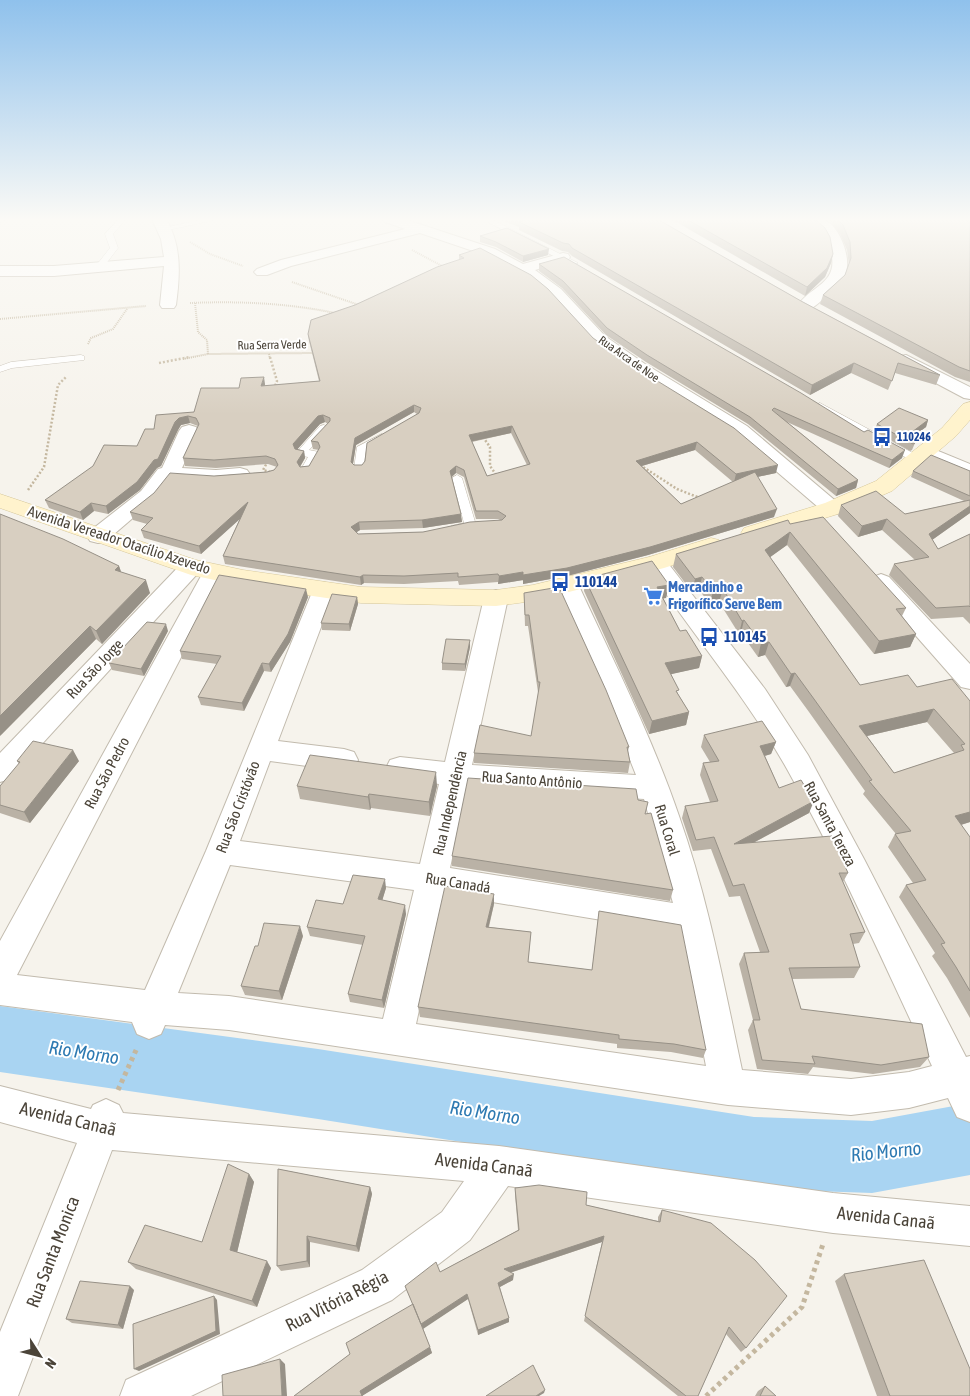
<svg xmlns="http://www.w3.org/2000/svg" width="970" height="1396" font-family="'Asap Condensed',sans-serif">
  <rect width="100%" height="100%" fill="#f6f3ec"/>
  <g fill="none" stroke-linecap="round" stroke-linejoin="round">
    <path fill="#a9d4f2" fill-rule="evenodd" d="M0,1006L318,1049L754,1117L872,1121L970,1103V1175L872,1193L754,1189L318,1119L0,1072Z"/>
    <g stroke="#c2bbae" stroke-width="1">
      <path id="service" d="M0,219H9L0,222Z
        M119,219H126L113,234L118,248L102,269H96L95,267L110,248L105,234Z
        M204,219H219L168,230L164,228Z
        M482,219H491L578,263L571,265Z
        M81,355L84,356V360L12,368L0,372V366L11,362Z
        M820,403L922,458L923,460L922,462H914L817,408L815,406Z
        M324,425L329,428L309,450L319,452L320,454L309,473H301L300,471L308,457L297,455L296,453L320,426Z
        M382,434L387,437L386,439L366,450L363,471H355L354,469L357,447Z
        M457,475L462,478L476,525L474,527L455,531L449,528L451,526L464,523L452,478Z"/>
    </g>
    <g stroke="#c2bbae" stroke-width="2">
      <path id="minor" d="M152,219H166C182,246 180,275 176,305L174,308H162L160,305L164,266L54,276H0V266H54L164,257L161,239Z
        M383,219H404L495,249L523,264L563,253L568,254L570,257L568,260L535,270L561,289L605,336L645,364L747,426L844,508L841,513L833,514L825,513L733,434L633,372L593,344L549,295L532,280L485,255L420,233L291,266L267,275H257L254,272L257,269L281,260L405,229L385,222Z
        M806,219C811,219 818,218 822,219C839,224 851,256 846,272C842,284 831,294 821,301C814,307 810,311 800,308L798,305C810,287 836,284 832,257C830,249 828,241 824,234C820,228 811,225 806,219Z
        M906,355L970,387V399L964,398L900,364L897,360L900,356Z
        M189,425L196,427L199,431L182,468L216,470L240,468L247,470L250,474L247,478L216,482L171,479L155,499L106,541L98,543L90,541L87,536L90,531L141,491L158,469L162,468L179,431L182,427Z
        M926,446L970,464V477L919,456L916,452L919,448Z
        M656,556L664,558L765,689L808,755L864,859L966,1057L970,1056V1122L957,1117L948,1098L909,1108L851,1115L728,1105L229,1030L165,1025L161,1034L149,1039L137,1034L132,1022L0,1005V941L206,567L214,565L222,567L225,572L17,975L145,990L206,851L315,585L323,582L331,585L335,590L278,741L344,749L354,752L358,760L354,768L344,771L270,761L240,841L420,864L439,784L400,779L390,776L386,768L390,760L400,757L445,762L484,598L488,593L496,590L504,593L508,598L472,765L636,775L606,700L555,586L559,581L567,578L575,581L579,586C614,662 652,737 679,816C708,898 724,985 742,1070L851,1079L909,1072L932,1066C885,967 841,865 787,769C746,696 691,633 645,563L648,558ZM467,787L644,799L673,903L450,868ZM230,865L414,890L383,1019L229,996L178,993ZM444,894L680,933L706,1066L416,1024Z
        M191,560L199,562L202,567L199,572L10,779L0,782V753L183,562Z
        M881,574L889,577L970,664V689L961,687L873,587L869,582L873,577Z
        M0,1086L91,1109L93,1105L106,1099L119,1105L123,1113L499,1146L833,1193L970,1206V1246L833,1233L508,1186L470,1240L392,1300L191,1396H120L126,1380L362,1270L442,1212L464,1181L112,1150L18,1396H0V1332L77,1143L0,1122Z"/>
    </g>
    <g stroke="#d6c79b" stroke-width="1">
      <path id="secondary" d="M970,402V420L956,436L892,491L841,513L760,538L752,540L744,538L741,533L744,528L825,503L876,481L942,428L963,404Z
        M0,494L196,560L243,570L361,587L496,590L533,585L649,557L711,538L719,540L723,545L719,550L664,568L533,601L496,606L361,603L243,586L191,575L0,508Z"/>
    </g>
    <path stroke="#c4b79f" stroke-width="2" stroke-dasharray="1 1" stroke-linecap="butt" d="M190,242L210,254L243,266
      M412,250L444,267
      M292,282L359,305
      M190,303C239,301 287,303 335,313
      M195,303L198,332L207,340L208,354
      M0,319L146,306
      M88,344L91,338L113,329L127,309
      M269,354L270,359
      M183,359L208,354L315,353"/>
    <path stroke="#c4b79f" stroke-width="2.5" stroke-dasharray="2 2" stroke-linecap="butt" d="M270,357L277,381L274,389
      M159,363L190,357
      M483,437L490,447V466L497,476
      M268,461L263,470L271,472
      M640,465L677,489L700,498
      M28,490L44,467L58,385L67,376"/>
    <path stroke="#c4b79f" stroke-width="5" stroke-dasharray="4 4" stroke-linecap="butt" d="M118,1090L137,1048
      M706,1396L802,1307L823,1244"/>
    <use href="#service" fill="#fff" fill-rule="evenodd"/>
    <use href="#minor" fill="#fff" fill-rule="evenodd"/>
    <use href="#secondary" fill="#fff3cd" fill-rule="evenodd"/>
  </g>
  <path fill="#bab2a6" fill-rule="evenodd" d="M498,219H657L801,301L940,375L936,385L895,373L888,390L851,373L810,395L572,256L568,252L562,251L519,230V227Z
    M669,219H815L833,254L831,263L825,277L805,296L678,223Z
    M826,219H966L970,221V382L955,377L820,304L823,295L845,275L849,265L847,250L840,234L830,221Z
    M480,236L548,255L523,262L496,247L480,242Z
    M459,255L593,338L776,473L757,477L774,517L648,555L567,576L523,584V580L498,584V582L459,585L458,581L404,584L364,583L361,585L225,564L223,556L240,518L201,554L144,538L141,530L147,524L133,520L130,512L214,476L267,472L274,470L277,467L268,464L216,468L185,466L183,458L198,426L190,423L181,425L178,430L161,466L157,468L140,490L108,514L94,511L83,520L49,508L45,500L137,446L154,429L194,412L239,388L265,384V386L319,381L309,341L308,334L355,305L459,260ZM414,412L417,414L362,465H354L353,464L356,445ZM325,422L328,424L311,441L313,449L319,450L309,466L300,467L305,458L304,451L297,449L320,424ZM511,433L527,465L487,476L472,442ZM695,450L733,482L681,504L642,466ZM456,473L464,477L476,519H498L500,520L423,532L358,534L357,532L360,530L423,528L462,522L452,477Z
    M539,264L902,458L889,468L787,422L858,480L856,488L836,496L748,424L646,362L606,335L562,288L539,271Z
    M928,420L926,427L908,440L915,443L912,450L910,451L874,431L877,424Z
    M913,471H970V513L932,540L938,549L970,534V624L963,617L931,619L889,575L894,564L915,560L882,530L858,537L838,516L841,505L905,514L964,501L911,477Z
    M790,524L906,608L902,616L916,634L910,647L874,654L787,545L770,557L860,685L917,687L970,701V822L961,825L970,837V1018L947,978L932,956L935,953L899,897L906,885L913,883L888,847L895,834H896L863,794L865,791L809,712L790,686L786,687L765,655L758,657L741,633L739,634L719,602L710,604L699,590L692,592L673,567L676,554ZM927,722L954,753L894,773L867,736Z
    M119,566L121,572L150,593L102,644L96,639L0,736Z
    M585,579L669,585L666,598H663L680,631L702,656L699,668L671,674L678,694L689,712L686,725L649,734L584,591Z
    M524,593L629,747L628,751L630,762L628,773L474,763V753L531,736L539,692H538L528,626H525Z
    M308,597L290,642L271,672L264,671L244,711L201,705L198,697L217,664L182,659L180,651Z
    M357,597L358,604L350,631L322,630L321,623Z
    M168,631L144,676L112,670L109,663Z
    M470,647L465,671L442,670V663Z
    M704,735L776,742L771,754L765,756L779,788L809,813L755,842L848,873L843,882L865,932L859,943L853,944L860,967L854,978L792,979L801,1009L929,1057L920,1067L873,1074L813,1067L808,1074L757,1069L748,1030L753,1020L739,964L744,953L760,952L740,896L729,897L711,849L693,851L682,818L685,806L710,802L700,775L703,763L710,762L701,747Z
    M17,761H79L30,823L0,813V786L19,764Z
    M297,786H437L430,816L371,808L370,810L300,799Z
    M638,800L645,814L673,890L670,901L452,866V856Z
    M386,888L382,900L406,914L384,1008L350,1002L348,994L363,945L310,936L307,927L343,904Z
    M494,904L489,927L531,932L528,962L592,970L599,911L706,1050L703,1058L671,1052L617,1048V1044L420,1017L418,1007Z
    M303,936L282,1000L245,995L241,986Z
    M278,1169L370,1187L372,1194L359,1252L310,1242V1267L281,1271L277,1266Z
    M249,1174L254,1182L237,1252L271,1268L257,1307L136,1269L128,1262L202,1242Z
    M515,1188L586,1205L658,1221V1217L662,1210L746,1348L741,1352L726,1334L698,1396H678L584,1321L602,1242L510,1273L513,1280L500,1287L509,1322L478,1335L468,1299L423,1328L432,1353L363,1395V1396H294L350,1354L413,1305L405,1286L440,1272L518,1230L515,1195Z
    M844,1274L970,1396H877L835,1281Z
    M134,1290L123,1329L72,1323L66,1319Z
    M765,1386L776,1396H755L758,1391Z"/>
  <path fill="#979187" d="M549,249L548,255L523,262V256Z
    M833,254L831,263L825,277L805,296L807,287Z
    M854,363L851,373L810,395L812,385Z
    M264,377L265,384L263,394L261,386Z
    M414,405V412L356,445L352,470L351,462L355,438Z
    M323,415L325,422L320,424L295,452L293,444L318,416Z
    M188,416L190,423L181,425L178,430L161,466L157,468L140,490L108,514L106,506L179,418Z
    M928,420L926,427L907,441L904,438Z
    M512,426L511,433L469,442V435Z
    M697,442L695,450L635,468L636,461Z
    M905,450L902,458L889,468L892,460Z
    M304,451L305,458L298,470L297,462Z
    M778,465L776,473L734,482L736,474Z
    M456,466V473L450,478V471Z
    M858,480L856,488L836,496L838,489Z
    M248,502L250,510L201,554L199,546Z
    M91,503L94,511L83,520L80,512Z
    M970,506V513L925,545L929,534Z
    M777,509L774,517L648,555L567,576L523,584V575Z
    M461,514L462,522L423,528L422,520Z
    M887,519L882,530L858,537L862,526Z
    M359,522L360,530L352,535L351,527Z
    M790,532L787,545L762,563L765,550Z
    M119,566L124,580L115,570Z
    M523,572V580L498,584L499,576Z
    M363,575L364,583L361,585L360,577Z
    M702,577L699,590L692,592L695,579Z
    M146,580L150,593L102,644L96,631Z
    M669,585L666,598L655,600L657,587Z
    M306,589L308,597L290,642L271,672L269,664Z
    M723,589L719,602L710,604L713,591Z
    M357,597L358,604L350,631L349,624Z
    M744,620L741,633L739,634L742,621Z
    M166,624L168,631L144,676L141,669Z
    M90,626L96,639L0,736V716Z
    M916,634L910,647L874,654L879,641Z
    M470,640V647L465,671V664Z
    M769,642L765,655L758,657L761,643Z
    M702,656L699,668L663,676L665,663Z
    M262,663L264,671L244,711L242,703Z
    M795,673L790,686L786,687L791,674Z
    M934,709L927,722L854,739L859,726Z
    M689,712L686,725L649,734L652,721Z
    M776,742L771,754L756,758L760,746Z
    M73,750L79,761L30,823L24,812Z
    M436,772L437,786L430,816L429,802Z
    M369,794L371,808L370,810L368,797Z
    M814,801L809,813L730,855L734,844Z
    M970,812V822L947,829L955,816Z
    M385,879L386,888L380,908L378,899Z
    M494,894V904L486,937V927Z
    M405,905L406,914L384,1008L382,1000Z
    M300,926L303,936L282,1000L279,991Z
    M249,1174L254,1182L236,1257L230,1250Z
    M370,1187L372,1194L359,1252L356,1246Z
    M307,1236L310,1242V1267L307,1261Z
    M604,1236L602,1242L503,1275L504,1269Z
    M267,1261L271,1268L257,1307L252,1301Z
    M514,1274L513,1280L498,1288V1283Z
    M130,1286L134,1290L123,1329L118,1325Z
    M467,1294L468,1299L423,1329L421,1324Z
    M214,1296L217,1300L220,1334L139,1371L134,1369Z
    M509,1318V1322L478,1335V1330Z
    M430,1347L432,1353L362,1396L360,1391Z
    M280,1359L285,1364L287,1396H282Z
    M545,1390L544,1393L539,1396H536Z"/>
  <path fill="#d8cfc1" stroke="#979187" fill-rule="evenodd" d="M519,219H657L801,301L940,375L898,363L892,381L854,363L812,385L572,248L569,244L563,243L519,222L523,221Z
    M686,219H815L825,228L830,237L833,254L827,268L807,287Z
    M837,219H966L970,221V371L959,367L823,295L845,275L851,258L850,242L843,225Z
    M507,228L549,249L523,256L496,242L480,236Z
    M480,248L531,275L548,289L593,338L633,366L734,428L778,465L736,474L697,442L636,461L681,504L755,472L777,509L650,547L567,568L523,575V572L499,576L498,574L458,577V573L404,576L363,575L360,577L223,556L248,502L199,546L141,530L153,518L130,512L154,493L170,473L214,476L267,472L274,470L278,465L275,459L266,456L214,460L183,458L199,424L196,418L188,416L179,418L175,422L158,459L154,460L137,482L106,506L91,503L80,512L45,500L93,466L104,445L137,446L145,429H154L156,415L194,412L201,388H239L241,378L264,377L261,386L320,381L308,334L311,320L355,305L437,267L464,258L459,255ZM414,405L421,408L419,413L367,443L365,461L362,465H354L351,462L355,438ZM323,415L330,418V421L311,441L318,442L320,447L309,466L300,467L297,462L304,451L295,449L293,444L318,416ZM512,426L530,464L487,476L469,435ZM456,466L464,470L476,511H498L506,516L502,520L470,522L423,532L358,534L351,527L359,522L422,520L461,514L450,471Z
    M564,257L801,393L864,432L868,430L905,450L892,460L774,408L772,410L858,480L838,489L750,417L647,355L607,328L563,281L539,264Z
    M899,408L928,420L904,438L915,443L913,444L877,424Z
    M931,455L970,471V496L913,471Z
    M876,491L905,514L970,500V506L929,534L938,549L970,534V607L969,606L936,608L894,564L929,557L887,519L862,526L841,505Z
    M0,514L63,539L119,566L115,570L146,580L96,631L90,626L0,716Z
    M823,517L906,608L896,609L916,634L879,641L790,532L765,550L860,685L908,675L917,687L952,679L970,701V812L955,816L970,837V991L956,967L941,944L945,943L906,885L926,880L895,834L911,831L869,781L872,780L814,699L795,673L791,674L769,642L761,643L744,620L742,621L723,589L713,591L702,577L695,579L676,554L788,520L790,524ZM934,709L965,744L961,745L964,750L894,773L859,726Z
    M652,561L669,585L657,587L680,631L686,630L702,656L665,663L679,690L676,691L689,712L652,721L585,579Z
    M219,575L306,589L288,634L269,664L262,663L242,703L198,697L221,656L180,651Z
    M559,587L606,690L629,747H627L630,762L474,753L480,725L531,736L540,682H538L529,615H525L524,593Z
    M332,594L357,597L349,624L321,623Z
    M147,622L166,624L141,669L109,663Z
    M446,639L470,640L465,664L442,663Z
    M762,721L776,742L760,746L779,788L801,780L814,801L734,844L832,836L848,873H839L865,932L850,934L860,967L789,968L801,1009L922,1024L929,1057L881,1065L812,1056L815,1064L762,1060L753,1020H760L744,953L769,952L744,884L733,886L714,837L696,840L685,806L718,801L703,763L719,761L704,735Z
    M33,741L73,750L24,812L0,805V786L20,762L17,761Z
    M310,755L436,772L429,802L369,794L368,797L297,786Z
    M468,778L636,789L638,800L648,802L645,814L651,813L673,890L452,856Z
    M353,875L385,879L378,899L405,905L382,1000L348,994L365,936L307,927L316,900L343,904Z
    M445,886L494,894L486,927L531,932L528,962L592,970L599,911L681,925L706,1050L674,1044L619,1039V1035L418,1007Z
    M264,923L300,926L279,991L241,986L255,946H258Z
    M228,1164L249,1174L230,1250L267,1261L252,1301L128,1262L145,1225L202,1242Z
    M278,1169L370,1187L356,1246L307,1236V1261L277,1266Z
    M539,1185L587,1192L586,1205L660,1222L662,1210L711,1223L755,1260L787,1296L746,1348L729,1327L698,1396H686L585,1316L604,1236L504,1269L514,1274L498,1283L509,1318L478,1330L467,1294L421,1324L405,1286L436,1262L440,1272L519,1230L515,1188Z
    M924,1260L970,1369V1396H890L844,1274Z
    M80,1281L130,1286L118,1325L66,1319Z
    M214,1296L216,1331L134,1369L133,1324Z
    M413,1304L430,1347L360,1391L362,1396H294L350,1354L346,1343Z
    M280,1359L282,1396H223L222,1375Z
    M533,1365L545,1390L536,1396H486Z
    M765,1386L776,1396H760Z"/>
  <linearGradient id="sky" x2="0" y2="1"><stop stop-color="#8fc1ec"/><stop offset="0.53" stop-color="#fbfaf6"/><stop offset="1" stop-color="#fbfaf6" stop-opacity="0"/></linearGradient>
  <rect width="970" height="415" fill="url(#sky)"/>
  <defs>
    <g id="bus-bare" transform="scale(1.5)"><path d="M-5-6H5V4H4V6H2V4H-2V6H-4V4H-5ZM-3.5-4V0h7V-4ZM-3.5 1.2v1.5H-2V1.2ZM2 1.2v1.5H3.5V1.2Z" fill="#1a4fb4" stroke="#fff" stroke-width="2.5" paint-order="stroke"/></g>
    <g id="supermarket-bare" transform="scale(1.5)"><path d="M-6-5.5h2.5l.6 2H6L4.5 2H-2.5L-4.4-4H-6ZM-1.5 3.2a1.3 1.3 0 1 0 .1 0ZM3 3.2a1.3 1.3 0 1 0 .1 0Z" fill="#3f7fe0" stroke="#fff" stroke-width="2.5" paint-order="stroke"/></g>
  </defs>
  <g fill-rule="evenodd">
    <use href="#bus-bare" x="882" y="437"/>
    <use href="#bus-bare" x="560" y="582"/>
    <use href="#supermarket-bare" x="653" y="596"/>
    <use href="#bus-bare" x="709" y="637"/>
  </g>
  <g text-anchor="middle" stroke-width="4" stroke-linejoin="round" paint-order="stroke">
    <g font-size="12" fill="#4b4439" stroke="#fff">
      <text transform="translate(272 345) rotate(-1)" y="4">Rua Serra Verde</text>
      <text transform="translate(629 359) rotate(35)" y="4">Rua Arca de Noe</text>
    </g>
    <g font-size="12" font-weight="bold" fill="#164399" stroke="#fff" text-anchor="start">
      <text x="897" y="441">110246</text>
    </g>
    <g font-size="15" fill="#4b4439" stroke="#fff">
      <text transform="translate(119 540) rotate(18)" y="5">Avenida Vereador Otacílio Azevedo</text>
      <text transform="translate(95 669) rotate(-47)" y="5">Rua São Jorge</text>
      <text transform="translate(107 773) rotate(-62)" y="5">Rua São Pedro</text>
      <text transform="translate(532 780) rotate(4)" y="5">Rua Santo Antônio</text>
      <text transform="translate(450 803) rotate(-77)" y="5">Rua Independência</text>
      <text transform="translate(238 807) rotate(-69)" y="5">Rua São Cristóvão</text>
      <text transform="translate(830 824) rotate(62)" y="5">Rua Santa Tereza</text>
      <text transform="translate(667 830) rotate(73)" y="5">Rua Coral</text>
      <text transform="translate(458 883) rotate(9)" y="5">Rua Canadá</text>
    </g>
    <g font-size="15" font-weight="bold" fill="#164399" stroke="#fff" text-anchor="start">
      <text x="575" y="587">110144</text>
      <text x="724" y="642">110145</text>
    </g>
    <g font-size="15" font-weight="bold" fill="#366cbe" stroke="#fff" text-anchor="start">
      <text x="668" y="592">Mercadinho e<tspan x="668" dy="17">Frigorífico Serve Bem</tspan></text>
    </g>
    <g font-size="18" fill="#4b4439" stroke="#fff">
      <text transform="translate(68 1119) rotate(13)" y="6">Avenida Canaã</text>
      <text transform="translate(484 1165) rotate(7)" y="6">Avenida Canaã</text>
      <text transform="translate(886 1218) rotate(6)" y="6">Avenida Canaã</text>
      <text transform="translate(53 1252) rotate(-69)" y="6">Rua Santa Monica</text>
      <text transform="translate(337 1301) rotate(-27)" y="6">Rua Vitória Régia</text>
    </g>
    <g font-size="19" font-style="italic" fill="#2e7ab2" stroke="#fff">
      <text transform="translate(84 1052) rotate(9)" y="7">Rio Morno</text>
      <text transform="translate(485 1112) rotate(9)" y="7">Rio Morno</text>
      <text transform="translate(886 1151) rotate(-6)" y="7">Rio Morno</text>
    </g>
  </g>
  <g transform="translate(40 1356) rotate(126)" stroke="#ffffff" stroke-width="4" paint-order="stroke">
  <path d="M0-4L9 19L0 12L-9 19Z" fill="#4b4439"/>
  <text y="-8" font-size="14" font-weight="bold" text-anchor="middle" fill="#4b4439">N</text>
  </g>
</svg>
